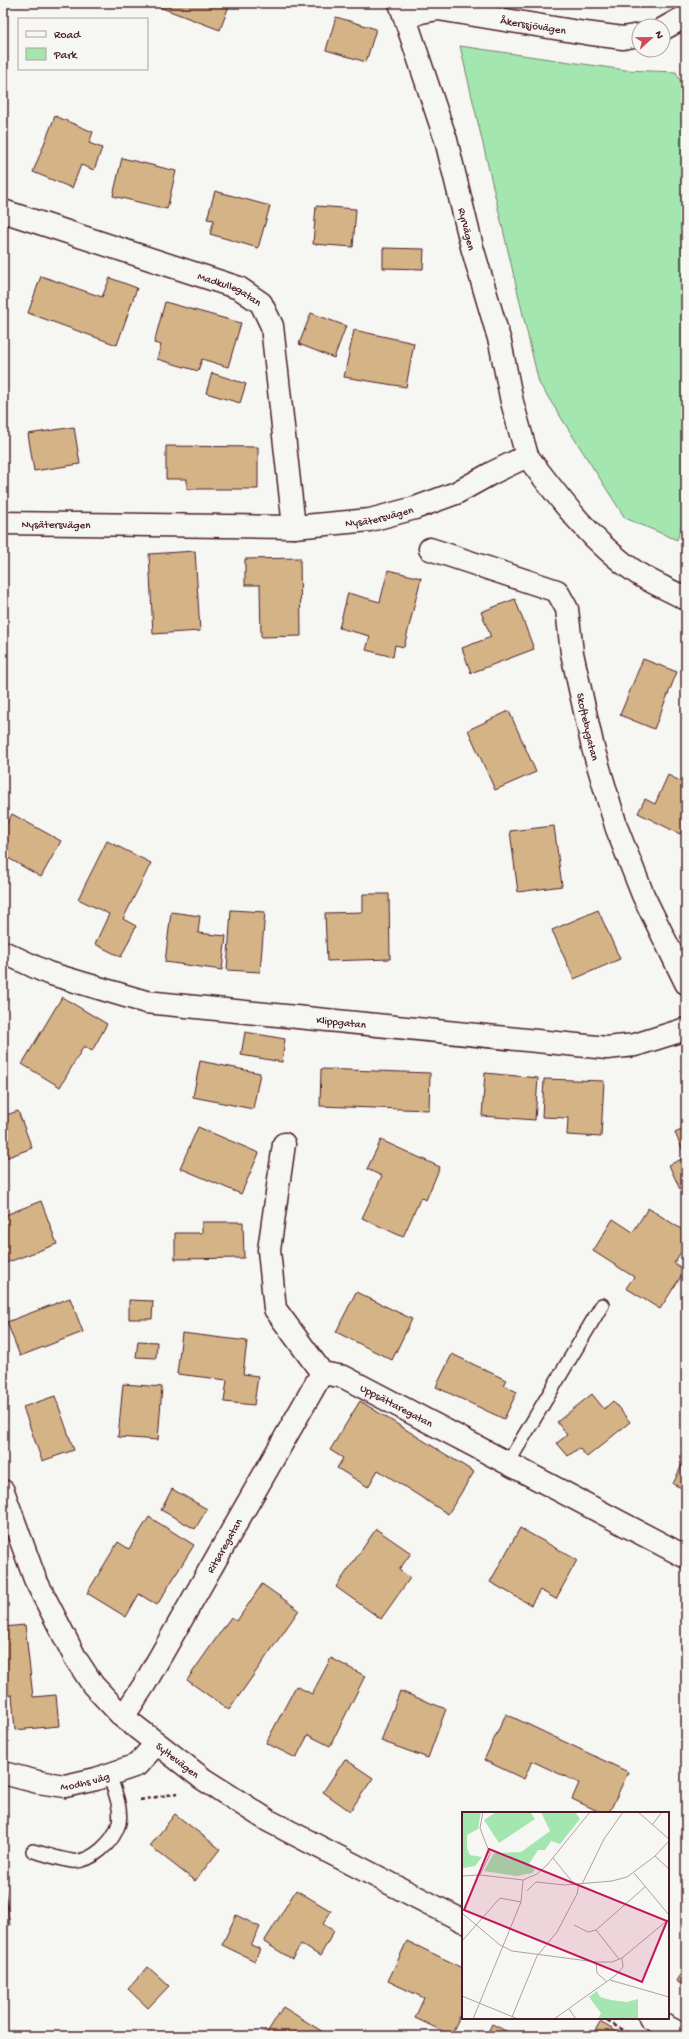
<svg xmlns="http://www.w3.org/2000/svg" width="689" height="2039" font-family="'Gochi Hand',sans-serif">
  <rect width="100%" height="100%" fill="#f6f6f2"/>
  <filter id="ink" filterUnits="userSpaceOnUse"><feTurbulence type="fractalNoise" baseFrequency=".025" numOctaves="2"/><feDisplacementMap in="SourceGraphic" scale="8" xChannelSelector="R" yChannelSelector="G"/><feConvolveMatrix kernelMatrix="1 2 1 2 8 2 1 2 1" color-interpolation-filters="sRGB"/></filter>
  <g filter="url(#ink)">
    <path fill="#a4e6af" stroke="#77826d" d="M460,46L625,70L676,72L686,93V511L677,540L625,518L539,383Z"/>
    <path fill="#d4b387" stroke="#4a1f2b" d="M160,3H230L220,30L159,7Z
      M336,17L376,29L366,62L326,50Z
      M3,90L7,91L3,106Z
      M55,116L93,132L89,143L102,148L94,170L81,165L72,188L33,172Z
      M122,158L176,171L167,209L113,196Z
      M215,191L270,206L258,248L210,234L214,220L207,219Z
      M316,206L356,209L353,247L313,244Z
      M3,243L6,244L3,258Z
      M383,248L424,249L423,269L383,268Z
      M41,276L102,297L110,278L137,288L117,345L28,313Z
      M165,302L241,323L228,367L202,359L198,371L157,359L161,345L154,343Z
      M311,313L346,326L334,358L299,344Z
      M354,330L414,343L406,387L344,377Z
      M212,373L246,384L240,403L206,393Z
      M74,427L80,464L34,471L28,434Z
      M166,446L258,447V489H187V479H166Z
      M195,551L200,631L153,634L149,554Z
      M300,558L301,636L261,637L260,585H245V559Z
      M388,570L421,578L404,647L395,645L393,657L366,650L370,636L339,628L348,593L380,602Z
      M515,599L534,649L471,673L462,648L491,637L481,612Z
      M643,659L677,672L654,729L620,715Z
      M509,711L536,772L495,790L468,730Z
      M668,775L686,784V822L680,834L638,813L645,799L655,804Z
      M12,814L61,841L41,877L3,855V830Z
      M554,826L562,886L518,892L510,831Z
      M107,841L151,863L123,919L136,926L121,957L95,944L109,914L78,899Z
      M363,894H389L390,959L327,961L325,913L363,912Z
      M231,910L265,912L260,972L227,970Z
      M598,910L620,959L574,979L552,930Z
      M171,912L200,916L198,933L226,936L222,970L165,962Z
      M62,997L107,1024L92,1051L84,1046L60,1087L22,1064Z
      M245,1032L285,1039L282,1062L241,1055Z
      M200,1061L260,1073L253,1109L193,1097Z
      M321,1069L430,1073L429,1110L320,1106Z
      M485,1073L538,1078L535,1120L482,1116Z
      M544,1079L604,1081L601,1137L567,1135L568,1118L542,1117Z
      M18,1111L32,1148L3,1159V1116Z
      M198,1127L259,1153L241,1194L180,1168Z
      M686,1128V1194L683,1196L669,1165L686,1157L675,1133Z
      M381,1140L440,1167L426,1200L421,1197L403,1237L362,1218L382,1176L367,1169Z
      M41,1201L57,1244L3,1264V1216Z
      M648,1208L686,1232V1244L674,1263L685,1270L660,1309L626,1288L634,1277L593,1251L613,1219L633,1232Z
      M202,1222H243L244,1258L175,1259V1233H202Z
      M356,1292L412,1319L392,1360L336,1332Z
      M70,1298L83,1332L20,1356L7,1322Z
      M129,1300L153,1301L152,1319H129Z
      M182,1333L247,1341L243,1374L258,1376L254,1405L224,1402L227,1380L177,1374Z
      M138,1341L157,1342L156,1358L136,1357Z
      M452,1354L506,1380L503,1385L517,1392L504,1419L436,1387Z
      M123,1384L162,1387L158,1440L118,1437Z
      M592,1394L604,1409L613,1401L630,1422L587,1457L579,1448L568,1456L557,1443L567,1435L557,1422Z
      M55,1396L74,1450L42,1461L23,1407Z
      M360,1401L474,1472L448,1514L378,1470L368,1487L337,1468L343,1458L330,1450Z
      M686,1456V1490L673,1484Z
      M172,1489L207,1509L195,1529L161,1510Z
      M149,1517L194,1545L157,1605L139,1594L126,1617L87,1593L118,1542L129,1549Z
      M520,1528L577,1560L556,1599L540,1590L531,1605L490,1582Z
      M376,1529L411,1553L399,1570L410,1578L381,1619L336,1587Z
      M262,1584L299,1610L229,1710L187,1680L231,1617L237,1621Z
      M25,1625L33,1697L56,1695L59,1726L15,1730L12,1695L3,1696V1627Z
      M331,1658L365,1676L330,1746L308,1735L296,1758L266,1743L296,1686L312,1694Z
      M400,1691L446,1709L428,1758L381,1741Z
      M506,1714L628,1772L609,1813H602L572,1799L579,1783L532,1761L524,1779L484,1760Z
      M345,1759L373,1778L350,1811L323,1792Z
      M175,1814L220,1849L195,1881L150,1846Z
      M3,1875L10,1925L3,1927Z
      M296,1890L331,1911L323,1924L334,1931L320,1956L301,1944L292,1959L264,1942Z
      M236,1915L260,1927L251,1945L260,1949L255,1961L222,1945Z
      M407,1941L463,1968V2010L451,2035L415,2018L424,1998L388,1981Z
      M686,1965V1987L676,1981Z
      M148,1967L169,1986L148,2008L128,1989Z
      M283,2007L323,2032L320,2036H265Z
      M600,2022L624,2036H592Z
      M492,2024L516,2036H486Z"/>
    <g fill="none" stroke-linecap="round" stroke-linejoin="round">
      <g stroke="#4a1f2b" stroke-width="16">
        <path id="service" d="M508,1463L602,1305
          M33,1851C45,1854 59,1859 72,1861C91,1863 114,1842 119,1823C122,1808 114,1789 109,1775"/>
      </g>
      <g stroke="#4a1f2b" stroke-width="25">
        <g id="minor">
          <path id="s1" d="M400,3L446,140L472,247L500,342L512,402L527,456"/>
          <path id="s2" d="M406,18L421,12L438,9L585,33L623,38L639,35"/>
          <path d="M663,29L686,16"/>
          <path id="s3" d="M3,211L239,288L261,303L272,326L294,527"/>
          <path id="s4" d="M430,549L557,591L567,609L572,653L593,748L617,829L643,895L686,983"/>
          <path id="s5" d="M3,952L48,973L146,1002L607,1048L635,1045L686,1029"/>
          <path id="s6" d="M284,1144L269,1250L275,1309L322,1373L344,1377L686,1557"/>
          <path id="s7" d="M3,1491L35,1579L76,1659L93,1685L123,1717L203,1779L269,1821L463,1921"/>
          <path id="s8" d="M123,1717L144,1685L322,1373"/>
          <path id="s9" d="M3,1773L38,1782L65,1786L96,1779L137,1765L156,1744"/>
          <path d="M650,2018L685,2036"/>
        </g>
      </g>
      <g stroke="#4a1f2b" stroke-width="25">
        <g id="tertiary">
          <path id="s10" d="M3,523L294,527L370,520L415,508L456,493L492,473L527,456C559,498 593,544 637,573C652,583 670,590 686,599"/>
        </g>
      </g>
      <path stroke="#4a1f2b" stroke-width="2.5" stroke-dasharray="4 3" stroke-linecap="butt" d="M140,1800L178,1793
        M601,2018L627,2032"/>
      <use href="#service" stroke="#f6f6f2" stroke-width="13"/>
      <use href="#minor" stroke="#f6f6f2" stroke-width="22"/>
      <use href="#tertiary" stroke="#f6f6f2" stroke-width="22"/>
    </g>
  </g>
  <g text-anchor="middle" stroke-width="3" stroke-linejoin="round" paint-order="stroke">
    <g font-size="11" fill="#4a1f2b" stroke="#f6f6f2">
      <text dy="4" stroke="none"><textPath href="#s2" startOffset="130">Åkerssjövägen</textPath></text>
      <text dy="4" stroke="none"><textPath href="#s1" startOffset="236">Ryrvägen</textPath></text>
      <text dy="4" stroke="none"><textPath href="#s3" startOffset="240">Madkullegatan</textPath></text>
      <text dy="4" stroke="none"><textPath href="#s10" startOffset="377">Nysätersvägen</textPath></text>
      <text dy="4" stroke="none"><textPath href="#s10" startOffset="53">Nysätersvägen</textPath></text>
      <text dy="4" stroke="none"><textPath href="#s4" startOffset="274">Skoftebygatan</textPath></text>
      <text dy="4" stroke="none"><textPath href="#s5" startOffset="348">Klippgatan</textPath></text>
      <text dy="4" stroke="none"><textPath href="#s6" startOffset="328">Uppsättaregatan</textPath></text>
      <text dy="4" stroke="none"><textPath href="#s8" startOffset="199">Ritsaregatan</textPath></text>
      <text dy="4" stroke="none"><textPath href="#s7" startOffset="328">Syltevägen</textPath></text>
      <text dy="4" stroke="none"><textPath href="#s9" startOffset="84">Modhs väg</textPath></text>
    </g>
  </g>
  <g transform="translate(462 1812)">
    <rect width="207" height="207" fill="#f6f6f2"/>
    <path d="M0,0H19L16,17L5,23V36L8,43L20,45L13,54L2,56L0,54ZM34,0H68L73,7L37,31L22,8ZM79,0H113L118,7L98,32L89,29L83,38H76L67,52L73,58L70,61L55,64L22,59L32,41L59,40L88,19ZM135,179L138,185L149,188L165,190L176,187V207H136L139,201L127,185Z" fill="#a4e6af"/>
    <path fill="none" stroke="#b1a0a2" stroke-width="1" d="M176,0L207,27M190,13L200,0M193,44L207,57M91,46L112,72M172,61L207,103M18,63L28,42L18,16L21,0M0,64L18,63L61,68M120,72L142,27L161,0M65,79L74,70L103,73L150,69L165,65L193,44L207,29M0,101L38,133L50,139L134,150H150L160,146L207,107M112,113L126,120L134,118L183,75M134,118L157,147M0,129L38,86L59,90M134,150L135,161L145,170M148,168L207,185M0,184L56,207M107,197L114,207M50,205L75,144L95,120L115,82L117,72M11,207L59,90L61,68L75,62L85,53L128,0M92,207L154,163L161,155L160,146"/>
    <path fill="#c2185b" fill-opacity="0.15" stroke="#c2185b" stroke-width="2" d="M27,37L205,109L180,170L2,98Z"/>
    <rect width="207" height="207" fill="none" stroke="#4a1f2b" stroke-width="2"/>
  </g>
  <rect width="689" height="2039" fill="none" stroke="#f6f6f2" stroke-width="16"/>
  <rect x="8" y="8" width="673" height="2023" fill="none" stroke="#4a1f2b" stroke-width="1.5" filter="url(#ink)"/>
  <rect x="18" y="18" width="130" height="52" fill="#f6f6f2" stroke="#b1a0a2"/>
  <rect x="26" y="31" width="20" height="6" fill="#f6f6f2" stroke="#b1a0a2"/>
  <text x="54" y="38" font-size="12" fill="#4a1f2b">Road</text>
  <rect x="26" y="48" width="20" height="12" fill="#a4e6af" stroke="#b1a0a2"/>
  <text x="54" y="58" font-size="12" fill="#4a1f2b">Park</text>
  <g transform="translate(651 38) rotate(68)"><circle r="19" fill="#f6f6f2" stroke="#b1a0a2"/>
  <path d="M0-3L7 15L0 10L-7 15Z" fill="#d1495b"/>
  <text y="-6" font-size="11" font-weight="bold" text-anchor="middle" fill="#4a1f2b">N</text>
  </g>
</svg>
